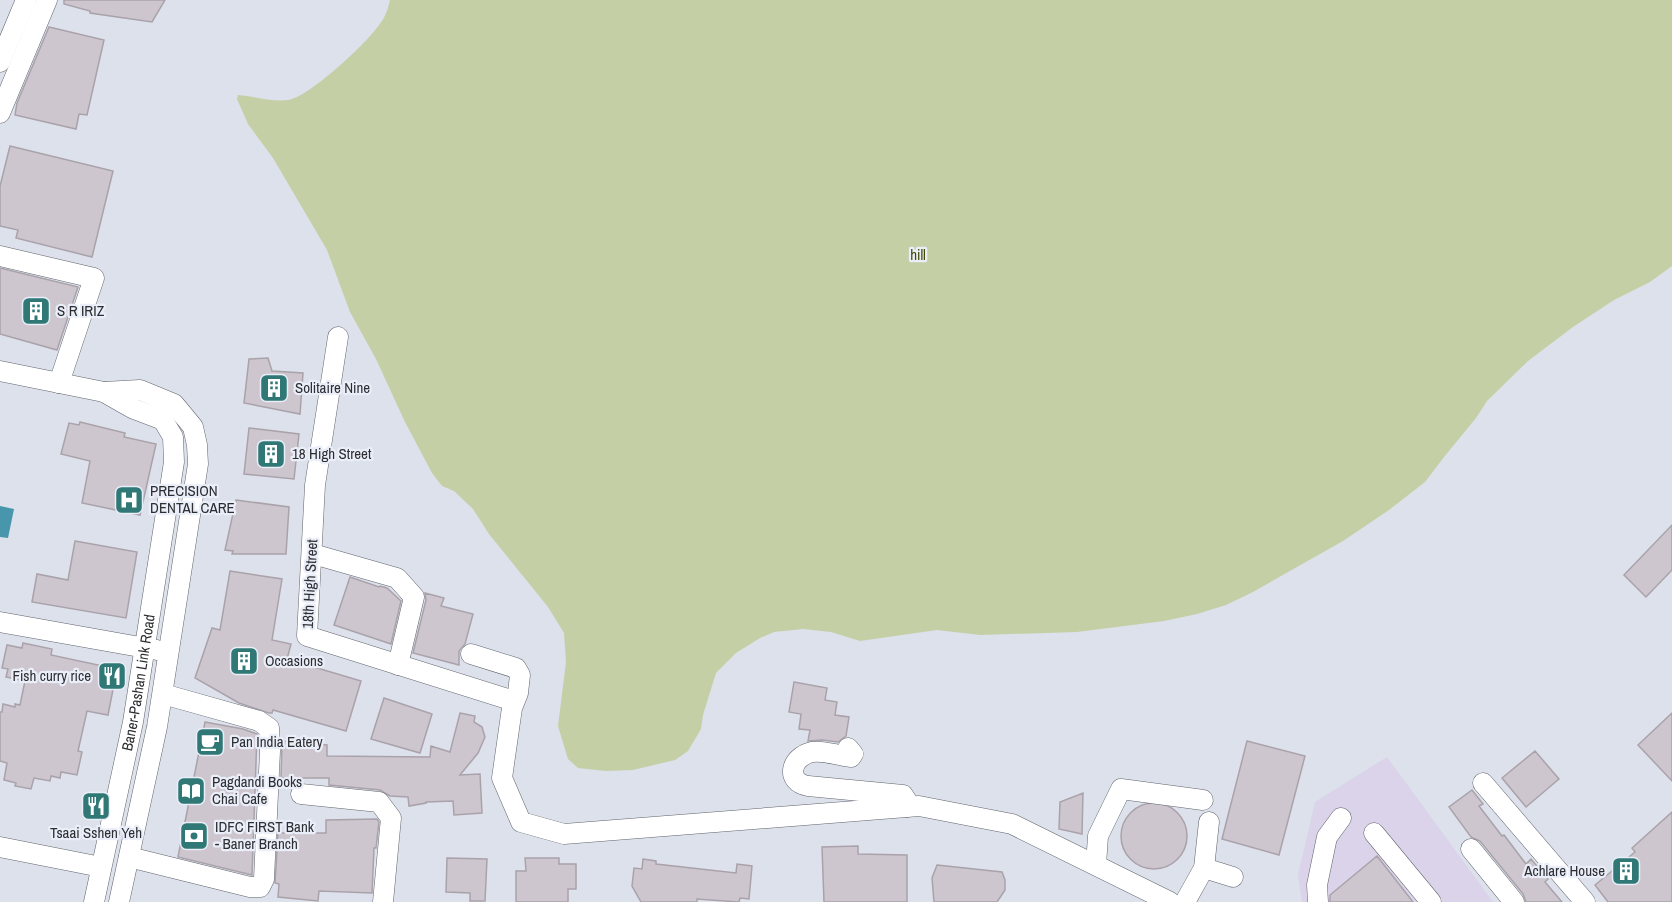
<svg xmlns="http://www.w3.org/2000/svg" width="1672" height="902" font-family="'Archivo Narrow',sans-serif">
  <rect width="100%" height="100%" fill="#dce1eb"/>
  <path fill="#dad3e9" d="M1387,757L1493,902H1302L1298,875L1315,802Z"/>
  <path fill="#c5cfa6" d="M390,0H1672V266L1650,282L1614,300L1573,327L1528,361L1487,401L1476,418L1444,457L1425,482L1389,510L1343,541L1253,592L1226,605L1197,614L1164,621L1077,632L980,635L937,630L860,641L831,632L803,629L774,632L760,638L736,653L716,673L703,715L701,729L688,751L675,760L633,770L606,771L578,768L568,759L558,726L566,662L564,633L548,607L489,534L473,509L454,491L442,486L432,473L405,422L376,359L350,312L327,250L273,158L248,124L237,99L238,95C254,96 271,102 288,100C308,98 367,43 379,25C385,18 388,9 390,0Z"/>
  <path fill="#4796ab" d="M0,506L14,509L8,538L0,537Z"/>
  <path fill="#cec6ce" stroke="#aaa2aa" stroke-width="1.5" d="M64,0H165L152,22L90,13V11L64,4Z
    M49,27L104,40L87,115L79,114L76,129L15,115L17,103Z
    M10,146L113,171L92,257L16,238L18,230L0,226V186Z
    M0,268L78,287L57,350L0,334Z
    M268,358L272,371L303,373L300,414L244,403L249,359Z
    M80,422L125,433L124,437L156,444L140,515L82,503L90,461L61,454L69,423L79,425Z
    M249,428L299,434L294,479L244,474Z
    M236,500L289,507L286,554H232L233,551L225,550Z
    M1672,525V570L1646,597L1624,575Z
    M75,541L137,552L126,618L32,602L37,574L68,580Z
    M230,571L282,579L272,640L291,644L287,659L361,681L346,731L273,710L272,713H269L239,703L195,678L212,628L220,630Z
    M350,577L379,587L380,586L387,588L401,601L391,644L334,625Z
    M425,593L444,598L441,606L473,614L465,644L459,651V665L413,653L426,600Z
    M23,643L52,649L51,655L117,669L108,715L87,711L78,751L82,752L77,775L61,772L60,778L51,776L50,781L34,778L31,789L15,786L16,783L4,780L7,763L0,761V712H2L3,704L15,707V704L20,705L25,681L6,677L8,669L2,668L7,645L22,648Z
    M794,682L827,688L825,700L837,702L835,715L849,717L846,736L838,742L822,740L808,741L810,730L799,729L801,714L789,712Z
    M384,698L432,714L420,753L371,739Z
    M460,713L475,716L474,722L482,727L485,737L478,753L460,775L480,774L482,813L454,815L453,801L426,802V803L409,806L408,797L390,796L380,790L329,785V778H281L282,741L327,745V756L430,757L431,746L450,752Z
    M1672,713V781L1638,745Z
    M205,722L243,729L257,734L252,875L178,857Z
    M1247,741L1305,756L1279,855L1222,839Z
    M1535,751L1559,779L1526,807L1502,778Z
    M1472,790L1483,804L1479,806L1502,836L1504,835L1526,864L1531,859L1548,879L1545,882L1562,902H1526L1523,894L1480,841L1471,837L1449,807Z
    M1083,793L1082,834L1059,829L1060,802Z
    M1121 836a33 33 0 1 1 66 0a33 33 0 1 1-66 0Z
    M1672,812V902H1608L1595,885L1635,852L1632,848Z
    M377,819L379,822L376,848H374L372,893L319,891L318,901L278,897L279,884L275,883L278,833H326V820Z
    M858,846V854L907,855V902H824L822,847Z
    M1377,856L1413,902H1330V895Z
    M447,858L487,859L485,901H470V893L446,892Z
    M525,858H559V864H576V889H568V902H516V871H526Z
    M643,859L656,861V864L736,873L737,864L752,866L749,899L740,898L739,902L697,899V902H641L632,886L634,868L642,869Z
    M937,865L1002,872L1005,880V890L997,902H934L932,878Z"/>
  <g fill="none" stroke-linecap="round" stroke-linejoin="round">
    <g stroke="#60646d" stroke-width="21">
      <g id="minor">
        <path d="M0,62L26,0"/>
        <path d="M0,113L47,0"/>
        <path d="M0,256L94,278L59,383"/>
        <path d="M338,337L315,485L307,636L514,701"/>
        <path d="M0,371L104,392L140,390L174,404L193,427L197,445L198,464L157,727L119,902"/>
        <path d="M313,554L397,578L414,597L398,665"/>
        <path d="M0,622L157,650"/>
        <path d="M471,654L516,668L520,675L518,693L512,708L502,778L521,822L564,834L919,806L1012,824L1170,902"/>
        <path d="M848,748L853,754L851,757C838,756 825,750 812,752C790,757 785,782 808,786L903,795L907,801V807"/>
        <path d="M1483,783L1585,902"/>
        <path d="M301,794L379,802L391,818L383,902"/>
        <path d="M1374,833L1431,902"/>
        <path d="M0,847L101,867"/>
        <path d="M1471,849L1514,902"/>
        <path d="M129,857L250,887H260L264,879L270,751L269,728L259,721L163,694"/>
        <path d="M1096,865L1098,836L1121,789L1203,800"/>
        <path d="M1204,868L1233,877"/>
        <path id="s1" d="M94,902L133,722L174,462L173,437L163,420L134,409L104,392"/>
        <path d="M1185,902L1204,868L1209,822"/>
        <path d="M1318,902L1317,885L1327,837L1341,818"/>
      </g>
    </g>
    <use href="#minor" stroke="#fff" stroke-width="20"/>
  </g>
  <defs>
    <g id="building-square" transform="scale(1.5)"><rect x="-9" y="-9" width="18" height="18" rx="4" fill="#2f7875" stroke="#eaeef8"/><path d="M-4-6H4V6H1V3H-1V6H-4ZM-2.5-4.3h1.7v1.8h-1.7ZM.8-4.3h1.7v1.8H.8ZM-2.5-1h1.7V.8h-1.7ZM.8-1h1.7V.8H.8Z" fill="#fff"/></g>
    <g id="hospital-square" transform="scale(1.5)"><rect x="-9" y="-9" width="18" height="18" rx="4" fill="#2f7875" stroke="#eaeef8"/><path d="M-5-5h3v3.5h4V-5h3V5h-3V1.5h-4V5h-3Z" fill="#fff"/></g>
    <g id="restaurant-square" transform="scale(1.5)"><rect x="-9" y="-9" width="18" height="18" rx="4" fill="#2f7875" stroke="#eaeef8"/><path d="M-5-6h1v4h1v-4h1v4h1v-4h1v5L-1.5 .5V6h-2V.5L-5-1ZM5-6V6H3V1.5H1.5Q1.5-4 5-6Z" fill="#fff"/></g>
    <g id="cafe-square" transform="scale(1.5)"><rect x="-9" y="-9" width="18" height="18" rx="4" fill="#2f7875" stroke="#eaeef8"/><path d="M-5.5-4.5H6V0H3Q3 3.5 0 3.5H-2.5Q-5.5 3.5-5.5 0ZM3-3.2v2h1.7v-2ZM-6 4.5H4V6H-6Z" fill="#fff"/></g>
    <g id="library-square" transform="scale(1.5)"><rect x="-9" y="-9" width="18" height="18" rx="4" fill="#2f7875" stroke="#eaeef8"/><path d="M-6-4Q-3-5.5-.7-3.5V5Q-3 3-6 4ZM6-4Q3-5.5 .7-3.5V5Q3 3 6 4Z" fill="#fff"/></g>
    <g id="bank-square" transform="scale(1.5)"><rect x="-9" y="-9" width="18" height="18" rx="4" fill="#2f7875" stroke="#eaeef8"/><path d="M-6-4H6V4H-6ZM0-2.3a2.3 2.3 0 1 0 0 4.6a2.3 2.3 0 1 0 0-4.6Z" fill="#fff"/></g>
  </defs>
  <g fill-rule="evenodd">
    <use href="#building-square" x="36" y="311"/>
    <use href="#building-square" x="274" y="388"/>
    <use href="#building-square" x="271" y="454"/>
    <use href="#hospital-square" x="129" y="500"/>
    <use href="#building-square" x="244" y="661"/>
    <use href="#restaurant-square" x="112" y="676"/>
    <use href="#cafe-square" x="210" y="742"/>
    <use href="#library-square" x="191" y="791"/>
    <use href="#restaurant-square" x="96" y="806"/>
    <use href="#bank-square" x="194" y="836"/>
    <use href="#building-square" x="1626" y="871"/>
  </g>
  <g text-anchor="middle" stroke-width="4.5" stroke-linejoin="round" paint-order="stroke">
    <g font-size="15" fill="#404a00" stroke="#eaeef8">
      <text x="918" y="260">hill</text>
    </g>
    <g font-size="15" fill="#2c2e31" stroke="#eaeef8" text-anchor="start">
      <text x="57" y="316">S R IRIZ</text>
      <text x="295" y="393">Solitaire Nine</text>
      <text x="292" y="459">18 High Street</text>
      <text x="150" y="496">PRECISION<tspan x="150" dy="17">DENTAL CARE</tspan></text>
      <text x="265" y="666">Occasions</text>
      <text x="91" y="681" text-anchor="end">Fish curry rice</text>
      <text x="231" y="747">Pan India Eatery</text>
      <text x="212" y="787">Pagdandi Books<tspan x="212" dy="17">Chai Cafe</tspan></text>
      <text x="215" y="832">IDFC FIRST Bank<tspan x="215" dy="17">- Baner Branch</tspan></text>
      <text x="96" y="838" text-anchor="middle">Tsaai Sshen Yeh</text>
      <text x="1605" y="876" text-anchor="end">Achlare House</text>
    </g>
    <g font-size="15" fill="#2c2e31" stroke="#eaeef8">
      <text transform="translate(310 584) rotate(-87)" y="5">18th High Street</text>
      <text dy="5" stroke="none"><textPath href="#s1" startOffset="224">Baner-Pashan Link Road</textPath></text>
    </g>
  </g>
</svg>
